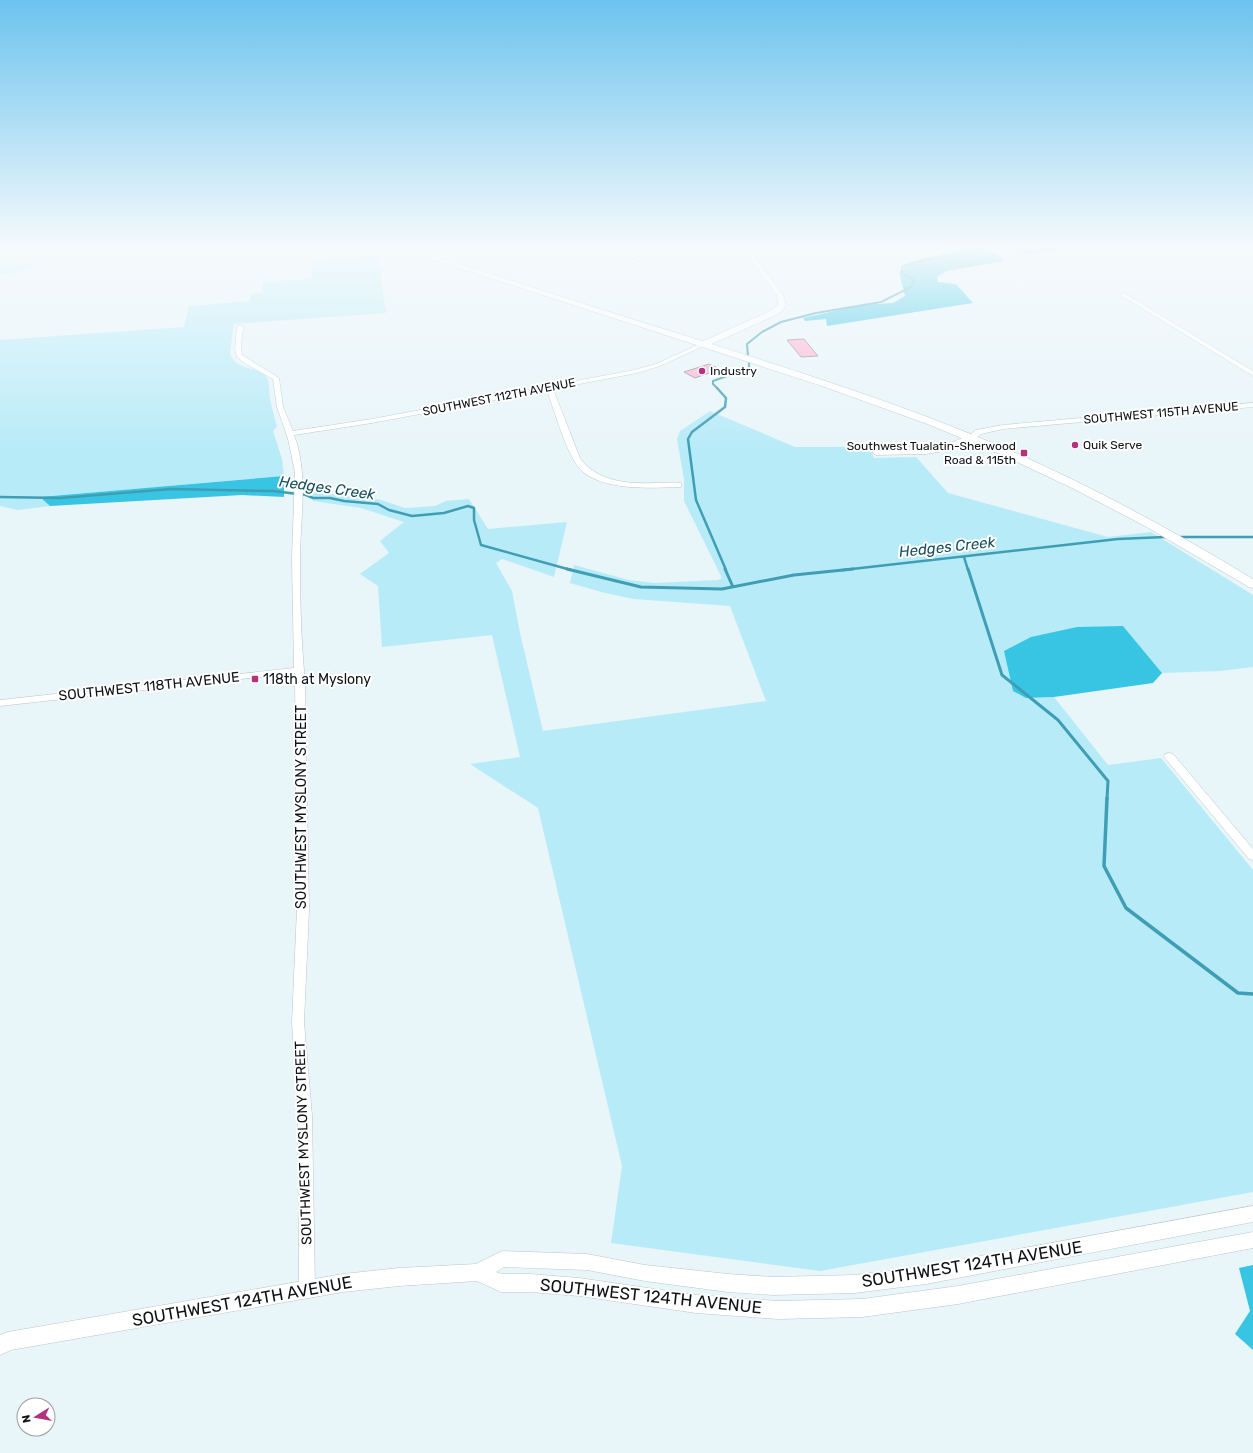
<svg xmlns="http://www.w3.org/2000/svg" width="1253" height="1453" font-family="Rubik,sans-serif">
  <rect width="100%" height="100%" fill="#e8f5f9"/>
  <path fill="#b8ebf8" d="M378,256L386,313L234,324L230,353C235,372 259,365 267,378C270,383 269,393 270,399C272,408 274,417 277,426L273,431L282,459L284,476L40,497L50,506L18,510L0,506V340L184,327L189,306L250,301V294L262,293L263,282L312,279L311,260Z
    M39,263C28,271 13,273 0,275V265Z
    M710,411L795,447H869L874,458L916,457L948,493L1108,537L1151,532L1253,595V667L1220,671L1162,673L1123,626L1026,698L1054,697L1108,765L1161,758L1253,870V1192L820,1271L611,1243L622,1166L538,808L470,764L520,757L492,635L382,647L378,586L360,574L389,553L380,541L404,522L361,508L313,501L312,492L381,500L405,508L435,506L446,501L469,499L488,529L567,522L554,577L502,559L496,563L512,591L520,633L543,731L766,701L730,606L634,599L605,593L570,583L574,565L629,580L655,583L718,580L722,578L684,501V479L677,439L680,431Z"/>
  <path fill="#38c5e3" d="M988,248L1005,261L947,271L937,277L938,282L956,284L973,303L827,326L826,319L805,321L803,318L862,305L893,303L905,296L899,272L911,262L930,257Z
    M284,476V497L242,495L50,506L40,497Z
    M1123,626L1162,673L1153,683L1054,697L1026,698L1013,691L1004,651L1031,637L1077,627Z
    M1253,1265V1350L1235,1334L1250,1311L1239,1268Z"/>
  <path fill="#53daf8" stroke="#3f9eb4" d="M1013,246H1071L1028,254Z"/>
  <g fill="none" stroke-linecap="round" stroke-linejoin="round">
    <path stroke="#3f9eb4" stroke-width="2" d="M748,356L747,344L762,332L781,322L816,313L881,302L911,287L914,280L902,273V267L905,265L969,250L985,248
      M718,389L713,384V381L749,368V361"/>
    <path stroke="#3f9eb4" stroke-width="2.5" d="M717,388L726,398L725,407L692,432L688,439L696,500L726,570
      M0,497L60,498L171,489L273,491L306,495L313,498H330L344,501L378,504L389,510L412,516L444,513L468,506L474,508V520L481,545L571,570
      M1181,537H1253
      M964,557L968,570
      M843,570L1118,539L1165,537"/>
    <path stroke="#3f9eb4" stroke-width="3" d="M567,569L641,587L722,589L794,575L853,569
      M725,569L733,587
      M968,569L1002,675L1058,720L1108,781L1107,799"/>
    <path stroke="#3f9eb4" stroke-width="3.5" d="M1107,798L1104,866L1126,908L1238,993L1253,994"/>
  </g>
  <path fill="#fcb1d3" stroke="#94898d" d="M804,339L818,356L801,357L787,340Z
    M709,364L720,369L695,378L684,372Z"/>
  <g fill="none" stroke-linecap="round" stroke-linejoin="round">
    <g stroke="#bac7ca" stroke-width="1">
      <path id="minor" d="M57,246H63L58,258L55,260L52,258Z
        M669,246H676L629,264L624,263Z
        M1124,293L1253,371V376L1122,296V294Z
        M240,325L243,327L241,346L242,355L279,378L283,407L293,431L372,419L634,370L656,364L702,343L707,344L660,366L637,373L553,389L580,458C597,482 628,484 656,483C664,483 673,482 681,483V487H678C650,488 601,491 580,469C567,455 554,410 547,390L372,423L294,435C309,475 300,519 300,559C300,600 301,641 305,681L309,909L304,1022L312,1116L315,1289L312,1294L307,1296L302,1294L299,1289L298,1116L292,1022L297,909L295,673L0,706V700L294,668L292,559L295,472L288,439L277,407L273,379L246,364L237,357L235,349L237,327Z
        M1253,403V407L1003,429L981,434L974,440L938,452L926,454L876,455L872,453L876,451L926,450L937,448L968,436L976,430L1003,425Z
        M1169,753L1173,754L1253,849V860L1249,859L1165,758L1164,756L1165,754Z"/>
    </g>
    <g stroke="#bac7ca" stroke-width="1">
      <path id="major" d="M740,246H746L783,295L786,305L782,311L774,316L707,346H701V342L768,312L778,305L777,295Z
        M1253,1206V1222L926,1284L855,1293L773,1295L728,1292L645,1281L587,1270L504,1267L496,1272L502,1274H530L579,1278L696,1295L778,1301L862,1299L958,1286L1253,1232V1248L958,1304L862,1317L778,1319L696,1313L579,1296L530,1292H501L477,1281L399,1286L343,1292L11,1350L0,1355V1335L8,1332L343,1274L399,1268L476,1264L502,1251L587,1254L645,1265L728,1274L773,1277L855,1275L926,1266Z"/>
    </g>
    <g stroke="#bac7ca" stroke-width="1">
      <path id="highway" d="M392,246H402C496,275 589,306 683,335C793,370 903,404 1009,450C1093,487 1174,531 1253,579V588L1249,587L1145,526L1074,489L1002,455L930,425L822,386Z"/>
    </g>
    <use href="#minor" fill="#fff" fill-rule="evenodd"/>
    <use href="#major" fill="#fff" fill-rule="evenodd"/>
    <use href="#highway" fill="#fff" fill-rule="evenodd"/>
  </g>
  <linearGradient id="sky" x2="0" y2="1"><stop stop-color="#6cc3ee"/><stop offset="0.55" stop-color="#f5fafc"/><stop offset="1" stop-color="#f5fafc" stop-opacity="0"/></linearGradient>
  <rect width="1253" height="449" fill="url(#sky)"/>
  <g fill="#b5337c" stroke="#fff" stroke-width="1.5">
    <circle cx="702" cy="371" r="4"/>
    <circle cx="1075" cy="445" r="4"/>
    <rect x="1020" y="449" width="8" height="8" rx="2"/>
    <rect x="251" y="675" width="8" height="8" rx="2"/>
  </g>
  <g text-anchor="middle" stroke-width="4" stroke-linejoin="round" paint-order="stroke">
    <g font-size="12" fill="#0f1315" stroke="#fff" text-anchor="start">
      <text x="710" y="375">Industry</text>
      <text x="1083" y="449">Quik Serve</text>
      <text x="1016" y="450" text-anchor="end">Southwest Tualatin-Sherwood<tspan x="1016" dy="14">Road &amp; 115th</tspan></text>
    </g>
    <g font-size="12" fill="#0f1315" stroke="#fff">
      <text transform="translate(499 397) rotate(-11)" y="4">SOUTHWEST 112TH AVENUE</text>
      <text transform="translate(1161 413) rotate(-5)" y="4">SOUTHWEST 115TH AVENUE</text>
    </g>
    <g font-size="14" fill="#0f1315" stroke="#fff" text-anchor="start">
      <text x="263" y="684">118th at Myslony</text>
    </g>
    <g font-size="14" fill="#0f1315" stroke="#fff">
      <text transform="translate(149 686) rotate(-6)" y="5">SOUTHWEST 118TH AVENUE</text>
      <text transform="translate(301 807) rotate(-90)" y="5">SOUTHWEST MYSLONY STREET</text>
      <text transform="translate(303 1143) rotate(-92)" y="5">SOUTHWEST MYSLONY STREET</text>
    </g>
    <g font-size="15" font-style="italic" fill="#17505d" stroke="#fff">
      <text transform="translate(327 488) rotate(8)" y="5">Hedges Creek</text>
      <text transform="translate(947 547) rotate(-6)" y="5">Hedges Creek</text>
    </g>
    <g font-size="17" fill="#0f1315" stroke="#fff">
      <text transform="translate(972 1264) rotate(-9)" y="6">SOUTHWEST 124TH AVENUE</text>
      <text transform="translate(651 1296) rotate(6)" y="6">SOUTHWEST 124TH AVENUE</text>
      <text transform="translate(242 1301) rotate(-10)" y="6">SOUTHWEST 124TH AVENUE</text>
    </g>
  </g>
  <g transform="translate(36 1417) rotate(259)"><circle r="19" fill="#ffffff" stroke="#9fa1a1"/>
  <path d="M0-3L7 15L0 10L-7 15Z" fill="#b5337c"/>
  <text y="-6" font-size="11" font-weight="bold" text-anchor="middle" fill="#0f1315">N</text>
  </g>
</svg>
